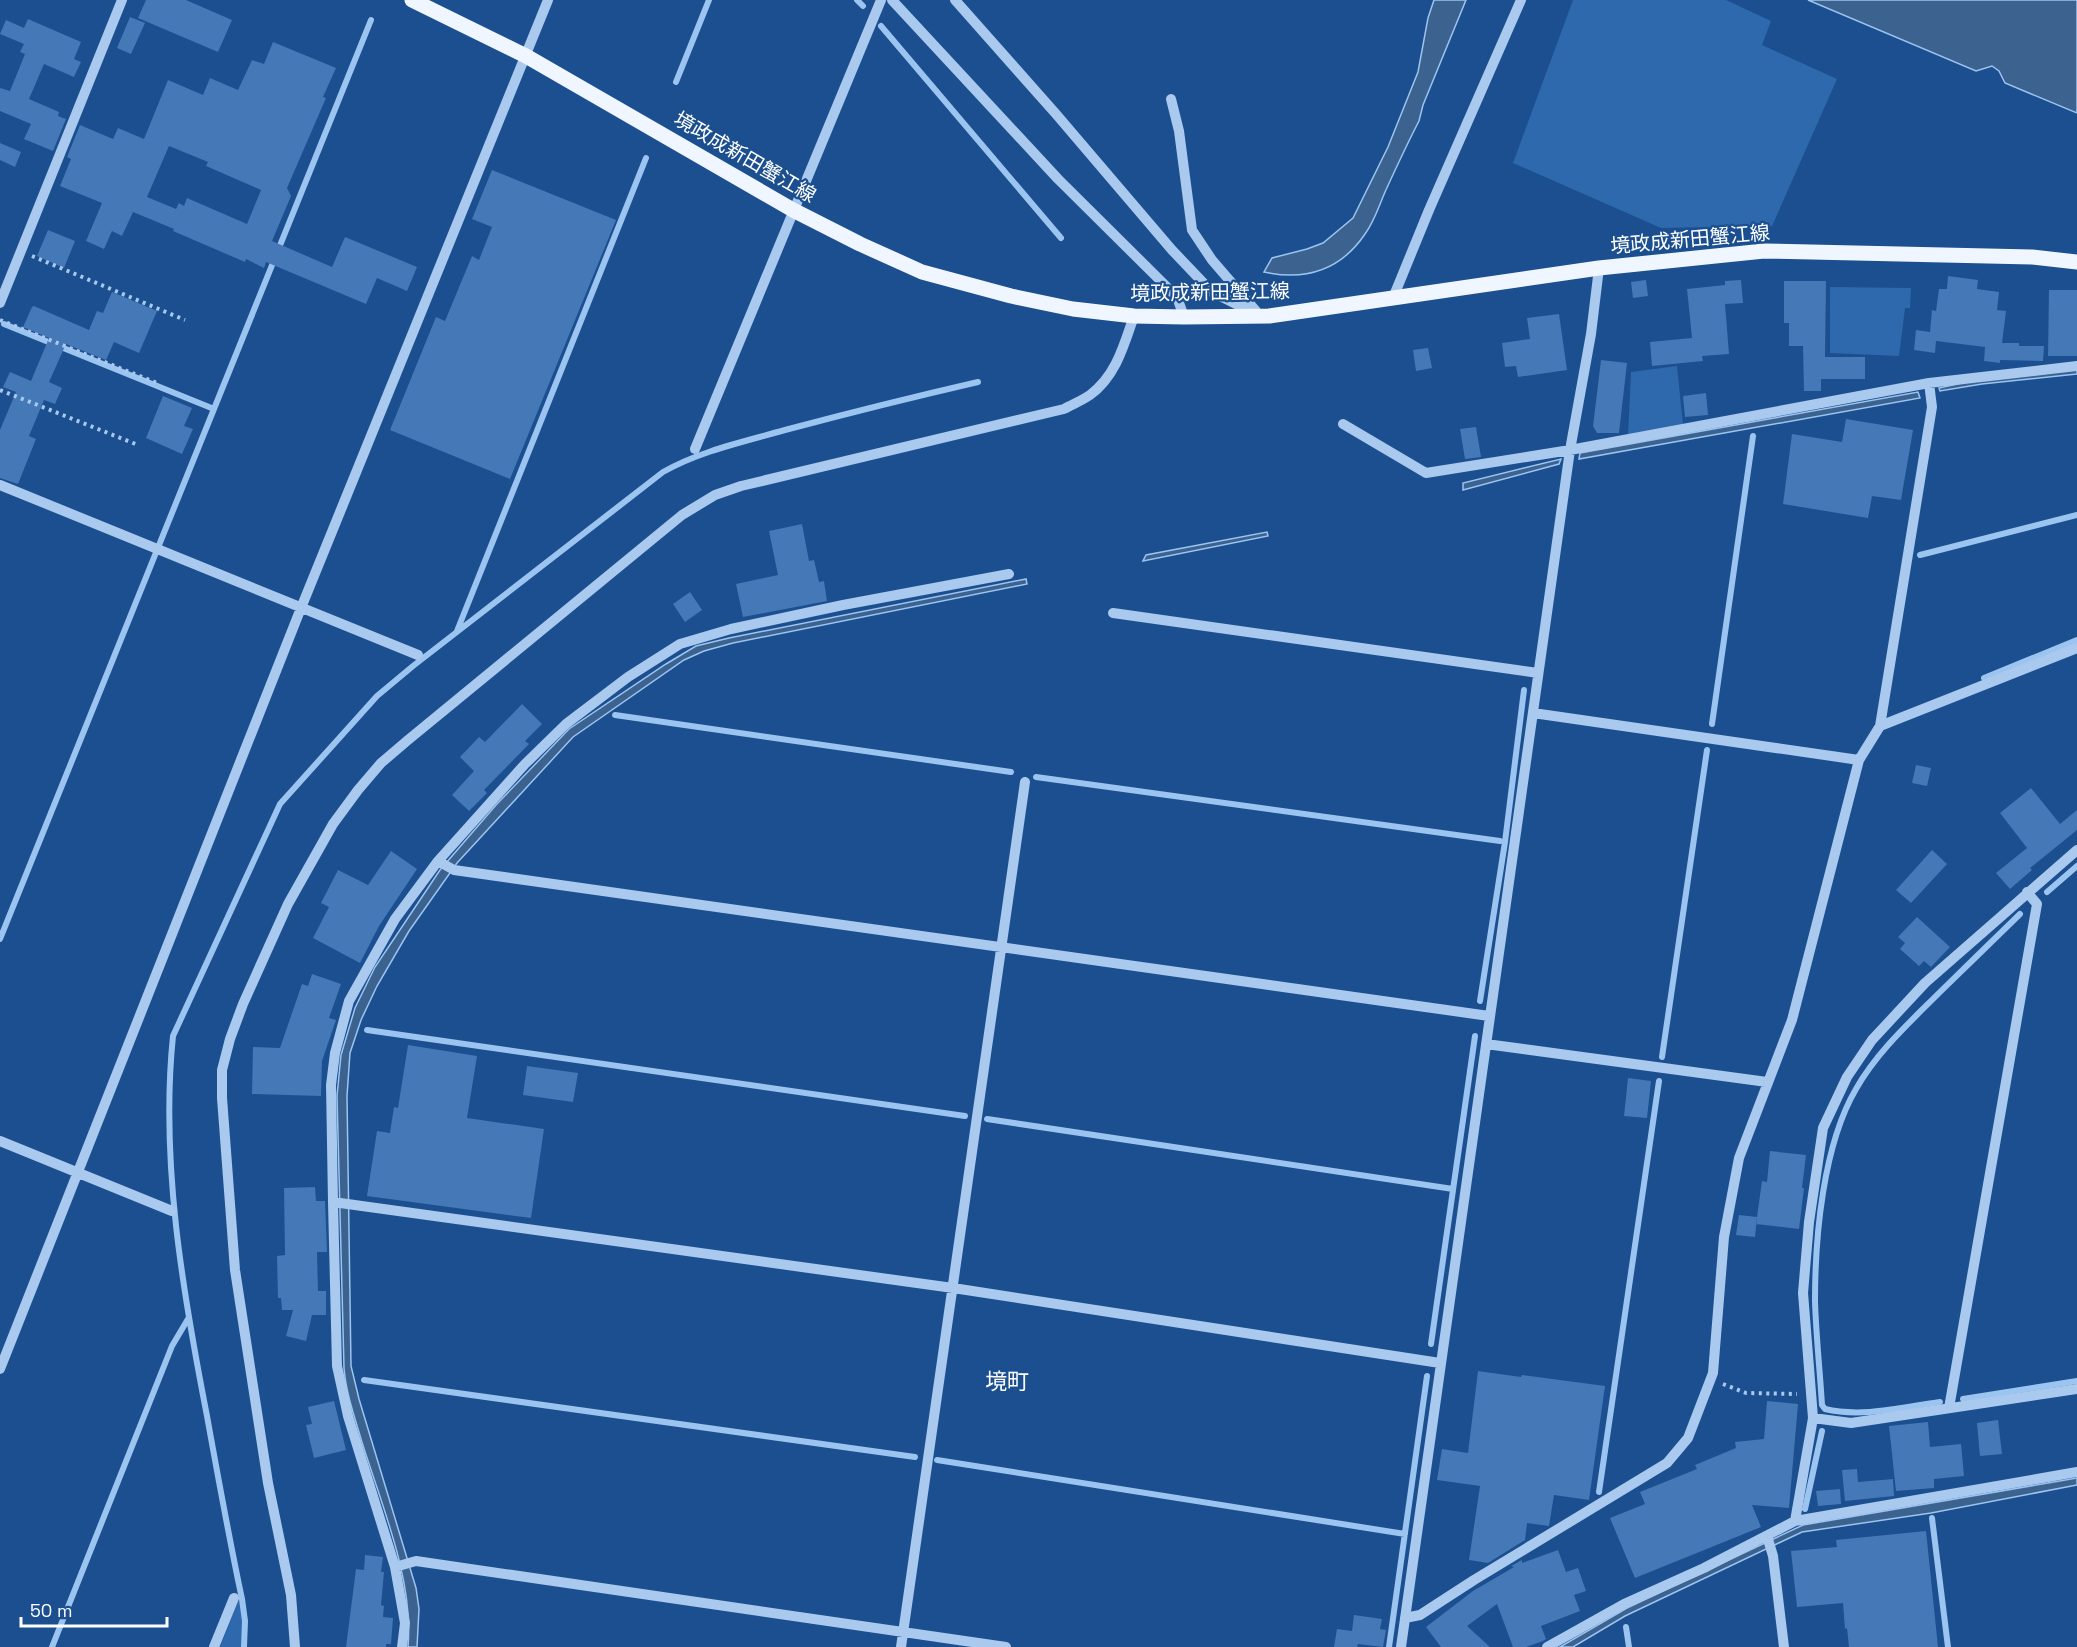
<svg xmlns="http://www.w3.org/2000/svg" width="2077" height="1647" font-family="'Space Grotesk','Noto Sans JP',sans-serif">
  <rect width="100%" height="100%" fill="#1b4f8f"/>
  <path fill="#2e69ad" d="M1573,0H1726L1771,21L1762,45L1837,79L1772,226L1661,228L1513,163Z
    M1830,287L1911,288L1910,308H1905L1899,356L1830,353Z
    M1677,366L1683,425L1628,435L1631,372Z
    M241,1595L245,1621L244,1647H220Z"/>
  <path fill="#3c6290" stroke="#9cc4f0" stroke-width="1.5" d="M1434,0H1466L1423,105L1419,121C1407,144 1396,168 1385,192C1379,206 1374,222 1365,234C1340,271 1306,281 1264,272L1272,258L1307,249L1323,243L1353,218L1388,147L1418,72L1428,18Z
    M1808,0H2077V113L2005,83L1999,71L1992,66L1976,71Z
    M2077,369V374L1982,384L1940,391L1939,388L1980,379Z
    M1918,392L1920,398L1579,459L1580,453Z
    M1561,459L1559,464L1463,490V483Z
    M1267,532L1268,536L1143,561L1146,555Z
    M1026,579L1027,584L733,643L704,651L684,660L573,737L457,863L409,931L377,986L361,1020L350,1053L347,1096L351,1366L359,1399L416,1588L419,1609L417,1647H408C414,1579 381,1504 361,1439C354,1415 346,1393 344,1368L337,1096L341,1055L355,1008L375,967L440,870L496,805L569,729L666,664L696,646L729,638Z
    M2077,1478V1485L1931,1513L1802,1532L1625,1616L1573,1647H1560L1627,1608L1803,1525Z"/>
  <g fill="none" stroke-linecap="round" stroke-linejoin="round">
    <path stroke="#9cc4f0" stroke-width="6" d="M857,0L863,6
      M881,26L1061,238
      M676,82L709,0
      M4,324L214,409
      M1920,555L2077,515
      M457,631L646,158
      M1984,678L2077,640
      M615,715L1011,772
      M1712,724L1753,436
      M1036,777L1500,841
      M2047,892L2077,866
      M0,939L371,20
      M1480,1001L1505,842L1524,690
      M367,1030L965,1116
      M1662,1057L1707,750
      M987,1119L1453,1189
      M1431,1344L1475,1036
      M364,1380L915,1457
      M1963,1399L2077,1381
      M1940,1402C1903,1407 1862,1418 1825,1409L1822,1405C1820,1371 1816,1336 1815,1301C1815,1237 1823,1145 1856,1089C1877,1052 1909,1023 1939,993C1966,967 1993,940 2020,914
      M937,1460L1405,1534
      M1599,1492L1659,1081
      M1805,1509L1822,1431
      M1932,1518L1948,1647
      M1626,1627L1629,1647
      M52,1647L172,1346L188,1319
      M244,1647L245,1621L242,1599C229,1538 218,1477 207,1416C183,1293 160,1161 173,1036L280,804L377,696L413,666L663,472C700,451 743,442 785,430C849,413 913,397 978,382
      M1389,1647L1427,1376"/>
  </g>
  <path fill="#4478b7" fill-rule="evenodd" d="M146,0H186L232,20L218,52L138,18Z
    M130,17L145,23L131,54L117,48Z
    M28,19L81,42L74,59L81,62L74,77L44,64L29,99L59,112L58,116L66,119L53,151L24,139L31,124L0,111V88L10,91L25,54L20,52L24,44L0,34L6,20L24,28Z
    M273,42L336,68L323,97L326,98L287,188L291,196L272,241L332,267L345,237L417,267L407,291L377,278L366,304L266,262L264,268L246,259L245,262L173,231L174,229L133,212L122,236L112,231L104,249L86,241L102,203L60,186L71,159L67,157L80,125L113,139L118,128L144,139L168,80L203,95L210,78L238,90L252,60L264,64ZM169,146L208,162L206,166L261,190L247,224L187,198L184,206L179,203L176,209L147,197Z
    M0,143L21,152L15,167L0,160Z
    M492,170L616,220L510,479L390,430L436,317L445,321L472,256L479,260L492,227L472,219Z
    M48,230L75,241L64,268L37,256Z
    M1948,276L1978,280L1977,289L1999,292L1997,310L2006,311L2002,343H2019V346H2044L2043,361L2000,360V363L1984,361L1985,347L1936,341L1935,353L1914,350L1916,330L1930,332L1932,310L1936,311L1939,289H1947Z
    M1646,280L1648,296L1633,298L1631,282Z
    M1741,280L1743,303L1725,304L1729,354L1702,356L1703,361L1652,366L1650,342L1692,338L1687,289L1725,285V281Z
    M1784,281H1826L1825,357H1865V379H1821V391H1804L1803,346H1789V323H1784Z
    M2049,290H2077V356H2048Z
    M112,292L157,311L139,353L114,342L106,360L66,344L49,382L62,388L55,404L44,400L29,436L36,439L18,484L0,478V430L16,392L3,387L10,372L31,381L49,338L23,327L32,307L34,306L89,330L97,311L103,313Z
    M1559,314L1567,370L1518,377L1516,366L1505,367L1502,343L1530,339L1527,318Z
    M1428,348L1432,368L1416,371L1413,350Z
    M1601,360L1627,363L1619,433H1597L1593,426Z
    M1706,393L1708,415L1685,417L1683,396Z
    M163,396L192,408L184,426L193,429L182,454L146,438Z
    M1846,419L1913,430L1901,500L1872,496L1868,518L1783,504L1792,434L1842,442Z
    M1476,427L1481,457L1465,459L1460,429Z
    M802,524L809,561L814,560L819,582L824,581L827,601L743,617L736,584L778,575L769,531Z
    M690,592L702,610L685,622L673,604Z
    M522,704L542,724L525,741L529,744L484,790L487,793L469,811L452,795L474,771L460,757L479,737L485,742Z
    M1916,765L1931,768L1927,786L1912,783Z
    M2031,788L2060,824L2077,810V830L2030,868L2032,870L2010,889L1996,873L2027,848L2000,813Z
    M1932,850L1947,864L1911,903L1896,890Z
    M391,851L417,869L379,926L360,963L313,938L329,907L321,903L338,870L368,885Z
    M1917,917L1950,947L1931,967L1924,961L1919,966L1900,949L1905,943L1898,937Z
    M312,974L341,984L329,1018L336,1020L322,1061L321,1096L252,1094L253,1047L280,1048L302,984L308,986Z
    M408,1045L477,1056L467,1118L544,1129L531,1218L367,1196L377,1131L390,1133L394,1107L398,1108Z
    M527,1066L578,1073L573,1102L523,1095Z
    M1628,1078L1651,1081L1647,1118L1624,1116Z
    M1770,1151L1806,1155L1802,1188H1804L1799,1229L1756,1224L1762,1181L1767,1182Z
    M315,1187L316,1201H325L327,1252H317L318,1291H326V1315H312L306,1341L286,1336L293,1310H282L281,1298H278L277,1256L285,1255L284,1188Z
    M1739,1215L1757,1217L1755,1237L1736,1235Z
    M1478,1371L1521,1377L1522,1375L1605,1386L1589,1500L1554,1495L1549,1526L1527,1523L1525,1540L1488,1563L1469,1560L1480,1486L1437,1480L1442,1449L1468,1453Z
    M334,1401L346,1450L314,1458L306,1425L312,1424L308,1407Z
    M1767,1401L1798,1404L1789,1508L1752,1505L1761,1527L1635,1578L1610,1518L1645,1504L1640,1492L1697,1469L1695,1465L1736,1448L1735,1442L1764,1439Z
    M1998,1420L2002,1454L1980,1456L1977,1423Z
    M1928,1422L1930,1447L1961,1444L1964,1476L1934,1479V1488L1896,1491L1889,1426Z
    M1857,1469L1858,1482L1893,1479L1894,1496L1845,1501L1842,1470Z
    M1840,1489L1841,1504L1818,1506L1816,1491Z
    M1926,1531L1938,1647H1849L1847,1628L1845,1629L1843,1603L1797,1607L1791,1551L1837,1547L1836,1540Z
    M1558,1550L1566,1572L1578,1568L1586,1591L1574,1595L1580,1611L1541,1626L1546,1639L1543,1641L1526,1647H1513L1497,1604L1467,1626L1490,1647H1441L1426,1627L1473,1591L1514,1567L1511,1566L1522,1560V1563Z
    M365,1555L383,1557L381,1572H384L381,1605L384,1606L383,1617L393,1618L391,1644H386V1647H346L356,1569L364,1570Z
    M1354,1615L1382,1619L1380,1629L1386,1630L1383,1647L1358,1644L1357,1647H1334L1337,1629L1352,1631Z"/>
  <g fill="none" stroke-linecap="round" stroke-linejoin="round">
    <path stroke="#a9c9ee" stroke-width="4" stroke-dasharray="3 4.5" stroke-linecap="butt" d="M32,256L185,320
      M0,320L157,383
      M0,390L138,445
      M1723,1384L1746,1393L1797,1394"/>
    <path stroke="#a9c9ee" stroke-width="10" d="M892,0L1058,179L1177,297L1184,317
      M955,0L1056,114L1172,250L1212,292L1258,315
      M1171,99L1179,131L1192,230L1212,260L1256,311
      M1393,298L1429,210L1521,0
      M0,303L122,0
      M1343,424L1426,473L1570,450L1929,383L2077,366
      M695,449L881,0
      M0,485L418,655
      M1113,613L1538,673
      M1533,713L1859,760
      M1880,726L1932,407L1929,383
      M438,861L454,870L1489,1016
      M1486,1044L1767,1082
      M0,1141L172,1211
      M333,1202L953,1288L1440,1363
      M0,1369L301,608L548,0
      M1949,1408L2037,904L2027,892
      M1813,1418L1851,1423L2077,1389
      M1795,1521L1813,1418L1803,1293L1809,1222L1823,1128L1847,1077L1872,1040L1925,983L2077,850
      M1767,1536L1773,1556L1784,1647
      M395,1567L416,1561L1006,1647
      M1405,1618L1420,1615L1474,1580L1667,1463L1688,1438L1713,1373L1724,1237L1739,1158L1792,1020L1859,760L1880,726L2077,648
      M214,1647L234,1598
      M295,1647L291,1595L268,1483L235,1270L222,1098V1070L230,1039L243,1004L288,904L333,824L358,790L381,763L408,740L682,515L715,495L741,486L1064,409C1073,404 1083,400 1090,395C1116,376 1124,345 1134,316
      M402,1647L405,1623L395,1567L348,1416L337,1366L333,1202L331,1085L335,1053L349,1001L395,919L438,861L525,764L566,724L628,677L680,644L731,629L843,605L1009,574
      M901,1647L1025,782
      M1401,1647L1570,450L1591,334L1599,268
      M1547,1647L1624,1604L1704,1568L1795,1521L2077,1472"/>
    <path stroke="#f0f6ff" stroke-width="15" d="M412,0L526,56L793,210L860,244L922,272L1011,296L1073,309L1134,316L1184,317L1269,316L1599,268L1764,251L2032,257L2077,262"/>
  </g>
  <g text-anchor="middle" stroke-width="4.5" stroke-linejoin="round" paint-order="stroke">
    <g font-size="20" fill="#fff" stroke="#1b4f8f">
      <text transform="translate(745 157) rotate(30)" y="7">境政成新田蟹江線</text>
      <text transform="translate(1690 239) rotate(-5)" y="7">境政成新田蟹江線</text>
      <text transform="translate(1210 292) rotate(-1)" y="7">境政成新田蟹江線</text>
    </g>
    <g font-size="22" fill="#fff" stroke="#1b4f8f">
      <text x="1007" y="1389">境町</text>
    </g>
  </g>
  <path d="M21 1617v9h146v-9" fill="none" stroke="#ffffff" stroke-width="3"/>
  <text x="30" y="1617" font-size="18" fill="#ffffff" stroke="#1b4f8f" stroke-width="4.5" paint-order="stroke">50 m</text>
</svg>
